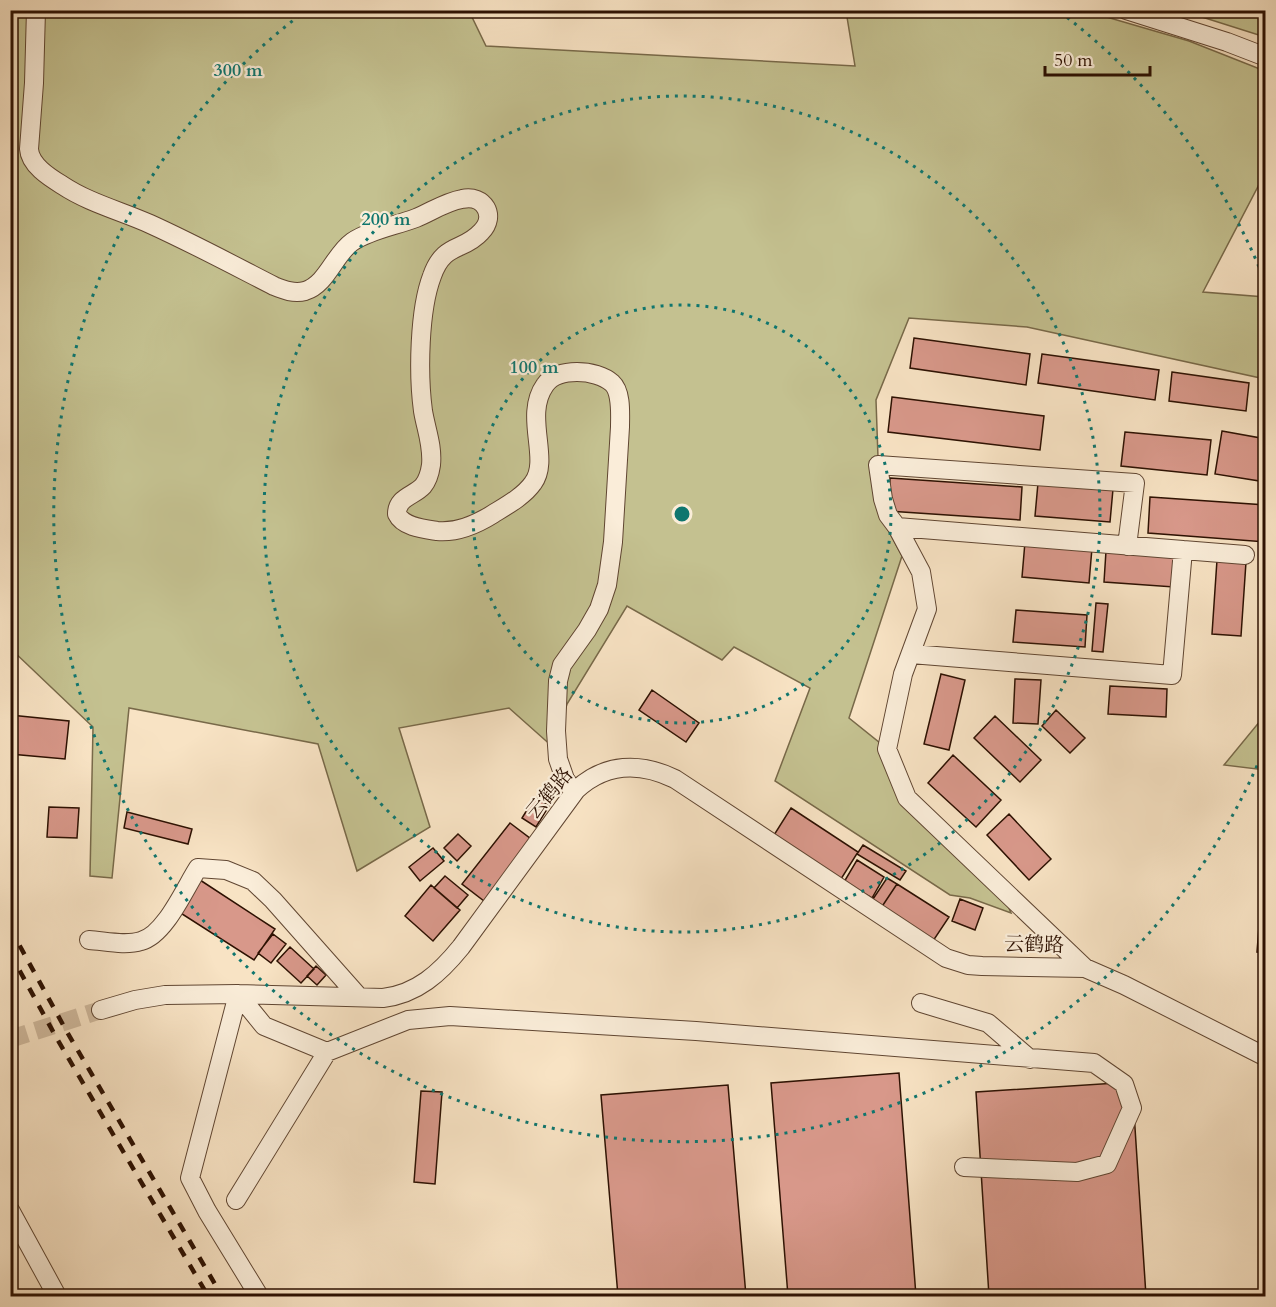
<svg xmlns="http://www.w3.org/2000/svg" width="1276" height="1307" font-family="Cardo,'Noto Serif SC',serif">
  <rect width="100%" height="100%" fill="#f8e3c4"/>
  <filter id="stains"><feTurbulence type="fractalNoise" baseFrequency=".00333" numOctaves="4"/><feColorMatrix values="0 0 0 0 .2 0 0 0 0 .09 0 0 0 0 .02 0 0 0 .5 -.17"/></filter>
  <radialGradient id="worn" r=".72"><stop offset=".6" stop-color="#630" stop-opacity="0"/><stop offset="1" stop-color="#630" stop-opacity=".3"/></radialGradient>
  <path fill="#c4c190" stroke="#786949" stroke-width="1.5" d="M11,11H469L486,46L855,66L846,11H1086L1189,41L1265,71V173L1203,292L1265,297V379L1027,327L909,318L876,400L880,515L902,556L849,718L880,743L900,800L1006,901L1011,913L970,898L950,895L775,781L810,688L734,647L722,660L627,606L567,704L554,748L509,708L399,728L430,827L357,871L318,744L129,708L112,878L90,876L93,727L11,649Z
    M1183,11H1265V37Z
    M1265,715V770L1224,765Z"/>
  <path fill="#d8988a" stroke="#2d1102" stroke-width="1.5" d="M914,338L1030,354L1026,385L910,368Z
    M1042,354L1159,370L1155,400L1038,383Z
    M1172,372L1249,383L1246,411L1169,401Z
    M892,397L1044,416L1040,450L888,432Z
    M1222,431L1266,439V482L1215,474Z
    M1125,432L1211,440L1207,475L1121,466Z
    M890,478L1022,487L1020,520L888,511Z
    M1038,483L1113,489L1110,522L1035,516Z
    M1150,497L1266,505V542L1148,533Z
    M1025,542L1092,548L1089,583L1022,577Z
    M1106,551L1176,556L1174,587L1104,582Z
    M1217,560L1246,562L1241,636L1212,634Z
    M1096,603L1108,604L1103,652L1092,651Z
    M1016,610L1087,615L1085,647L1013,642Z
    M941,674L965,680L949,750L924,744Z
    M1015,679L1041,680L1038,724L1013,723Z
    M1110,686L1167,689L1166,717L1108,714Z
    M652,690L699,723L686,742L639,710Z
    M1056,710L1085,738L1070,753L1042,726Z
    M10,715L69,721L65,759L10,754Z
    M995,716L1041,760L1020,782L974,738Z
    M953,755L1001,800L976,827L928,783Z
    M535,797L549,806L536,827L522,818Z
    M49,807L79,808L77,838L47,837Z
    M791,808L858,852L841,879L774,835Z
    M127,812L192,829L188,844L124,828Z
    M1009,814L1051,859L1029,880L987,835Z
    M510,823L531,839L484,901L462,884Z
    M458,834L471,846L457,861L444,848Z
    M1266,838V953L1257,952Z
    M863,845L906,871L900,880L857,854Z
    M433,848L444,861L420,881L409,867Z
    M857,860L884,877L872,898L844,882Z
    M445,876L468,895L457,908L434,888Z
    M887,878L897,884L881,908L871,902Z
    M200,880L275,929L254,960L179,912Z
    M897,884L949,917L933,941L881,908Z
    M431,885L460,910L433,941L405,916Z
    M960,899L983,908L975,930L952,921Z
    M273,934L286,944L271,963L258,953Z
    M290,947L314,969L301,983L277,961Z
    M316,966L326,975L317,985L307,976Z
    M899,1073L916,1296H788L771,1083Z
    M1132,1082L1146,1296H989L976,1092Z
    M728,1085L746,1296H618L601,1095Z
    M421,1091L442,1092L435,1184L414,1182Z"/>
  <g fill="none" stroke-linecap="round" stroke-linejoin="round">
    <path stroke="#cfb99d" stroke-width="18" stroke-dasharray="18 9" stroke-linecap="butt" d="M10,1039L101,1010"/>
    <g stroke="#604632" stroke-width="20">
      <path id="minor" d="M36,10L34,83L29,149C30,165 49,177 62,185C89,203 121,211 150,224C192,243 233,265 274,286C284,290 294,294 305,291C327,284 334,255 352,242C370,230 395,226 416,218C431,212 445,202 462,199C484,194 497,216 481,232C463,252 444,242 432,276C419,310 418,374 423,411C426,429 433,446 431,465C430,472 428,480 423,486C414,496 397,497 397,514C403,527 424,529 437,531C457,533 477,524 493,514C506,506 524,496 533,483C551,459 523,416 545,385C557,367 596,369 612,383C622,392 620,415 620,427L613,542L607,585L599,609L587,630L562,665L558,681L556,731L558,759L565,779L574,792
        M1126,10L1227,42L1266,57
        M897,527L1245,555
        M1127,546L1135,483L878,465L883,499L888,515L897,527L921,572L927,609L903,674L887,749L907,798L1085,968L1124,985L1266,1057
        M911,654L1172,675L1183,550
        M89,940C105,941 125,946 141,941C165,935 185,888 198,868L226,870L253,881L273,900L359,997
        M238,994L190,1178L207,1211L259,1296
        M238,994L264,1026L327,1052
        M921,1003L988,1023L1030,1059
        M101,1010L135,1000L165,995L238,994L383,998C417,994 440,973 461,947L576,790C605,763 640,762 675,779L946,958L968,965L982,966L1085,968
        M236,1200L327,1052L408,1020L450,1016L696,1031L1094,1063L1124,1084L1132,1108L1107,1164L1077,1172L964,1167
        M10,1210L57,1296"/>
    </g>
    <use href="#minor" stroke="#faedd9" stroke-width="18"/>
    <path stroke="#2d1102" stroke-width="4.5" stroke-dasharray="10 10" stroke-linecap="butt" d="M10,928L67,1032L222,1296
      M10,953L56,1037L208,1296"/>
  </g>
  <g fill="none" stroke="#0f766e" stroke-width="3" stroke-dasharray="3 6">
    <circle cx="682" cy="514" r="209"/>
    <circle cx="682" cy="514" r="418"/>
    <path d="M1264 749A628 628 0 1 1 304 12M1060 12A628 628 0 0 1 1264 279"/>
  </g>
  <g text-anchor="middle" stroke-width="4.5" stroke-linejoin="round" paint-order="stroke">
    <g font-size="20" fill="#2d1102" stroke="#faedd9">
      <text transform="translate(549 793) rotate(-50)" y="7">云鹤路</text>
      <text transform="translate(1034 944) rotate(1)" y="7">云鹤路</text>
    </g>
  </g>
  <circle cx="682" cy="514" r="9" fill="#0f766e" stroke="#faedd9" stroke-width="3"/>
  <g font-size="18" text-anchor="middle" font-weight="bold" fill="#0f766e" stroke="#faedd9" stroke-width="4.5" stroke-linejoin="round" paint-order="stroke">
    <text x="238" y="76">300 m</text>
    <text x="386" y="225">200 m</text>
    <text x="534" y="373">100 m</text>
  </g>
  <rect width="1276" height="1307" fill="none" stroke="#f8e3c4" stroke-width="36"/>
  <rect x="12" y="12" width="1252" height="1283" fill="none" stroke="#2d1102" stroke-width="3"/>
  <rect x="18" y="18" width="1240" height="1271" fill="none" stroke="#2d1102" stroke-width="1.5"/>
  <path d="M1045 66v9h105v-9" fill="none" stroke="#2d1102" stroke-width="3"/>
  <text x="1054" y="66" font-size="18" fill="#2d1102" stroke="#faedd9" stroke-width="4.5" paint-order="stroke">50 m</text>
  <rect width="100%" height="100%" filter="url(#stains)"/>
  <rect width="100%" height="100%" fill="url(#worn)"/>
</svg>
